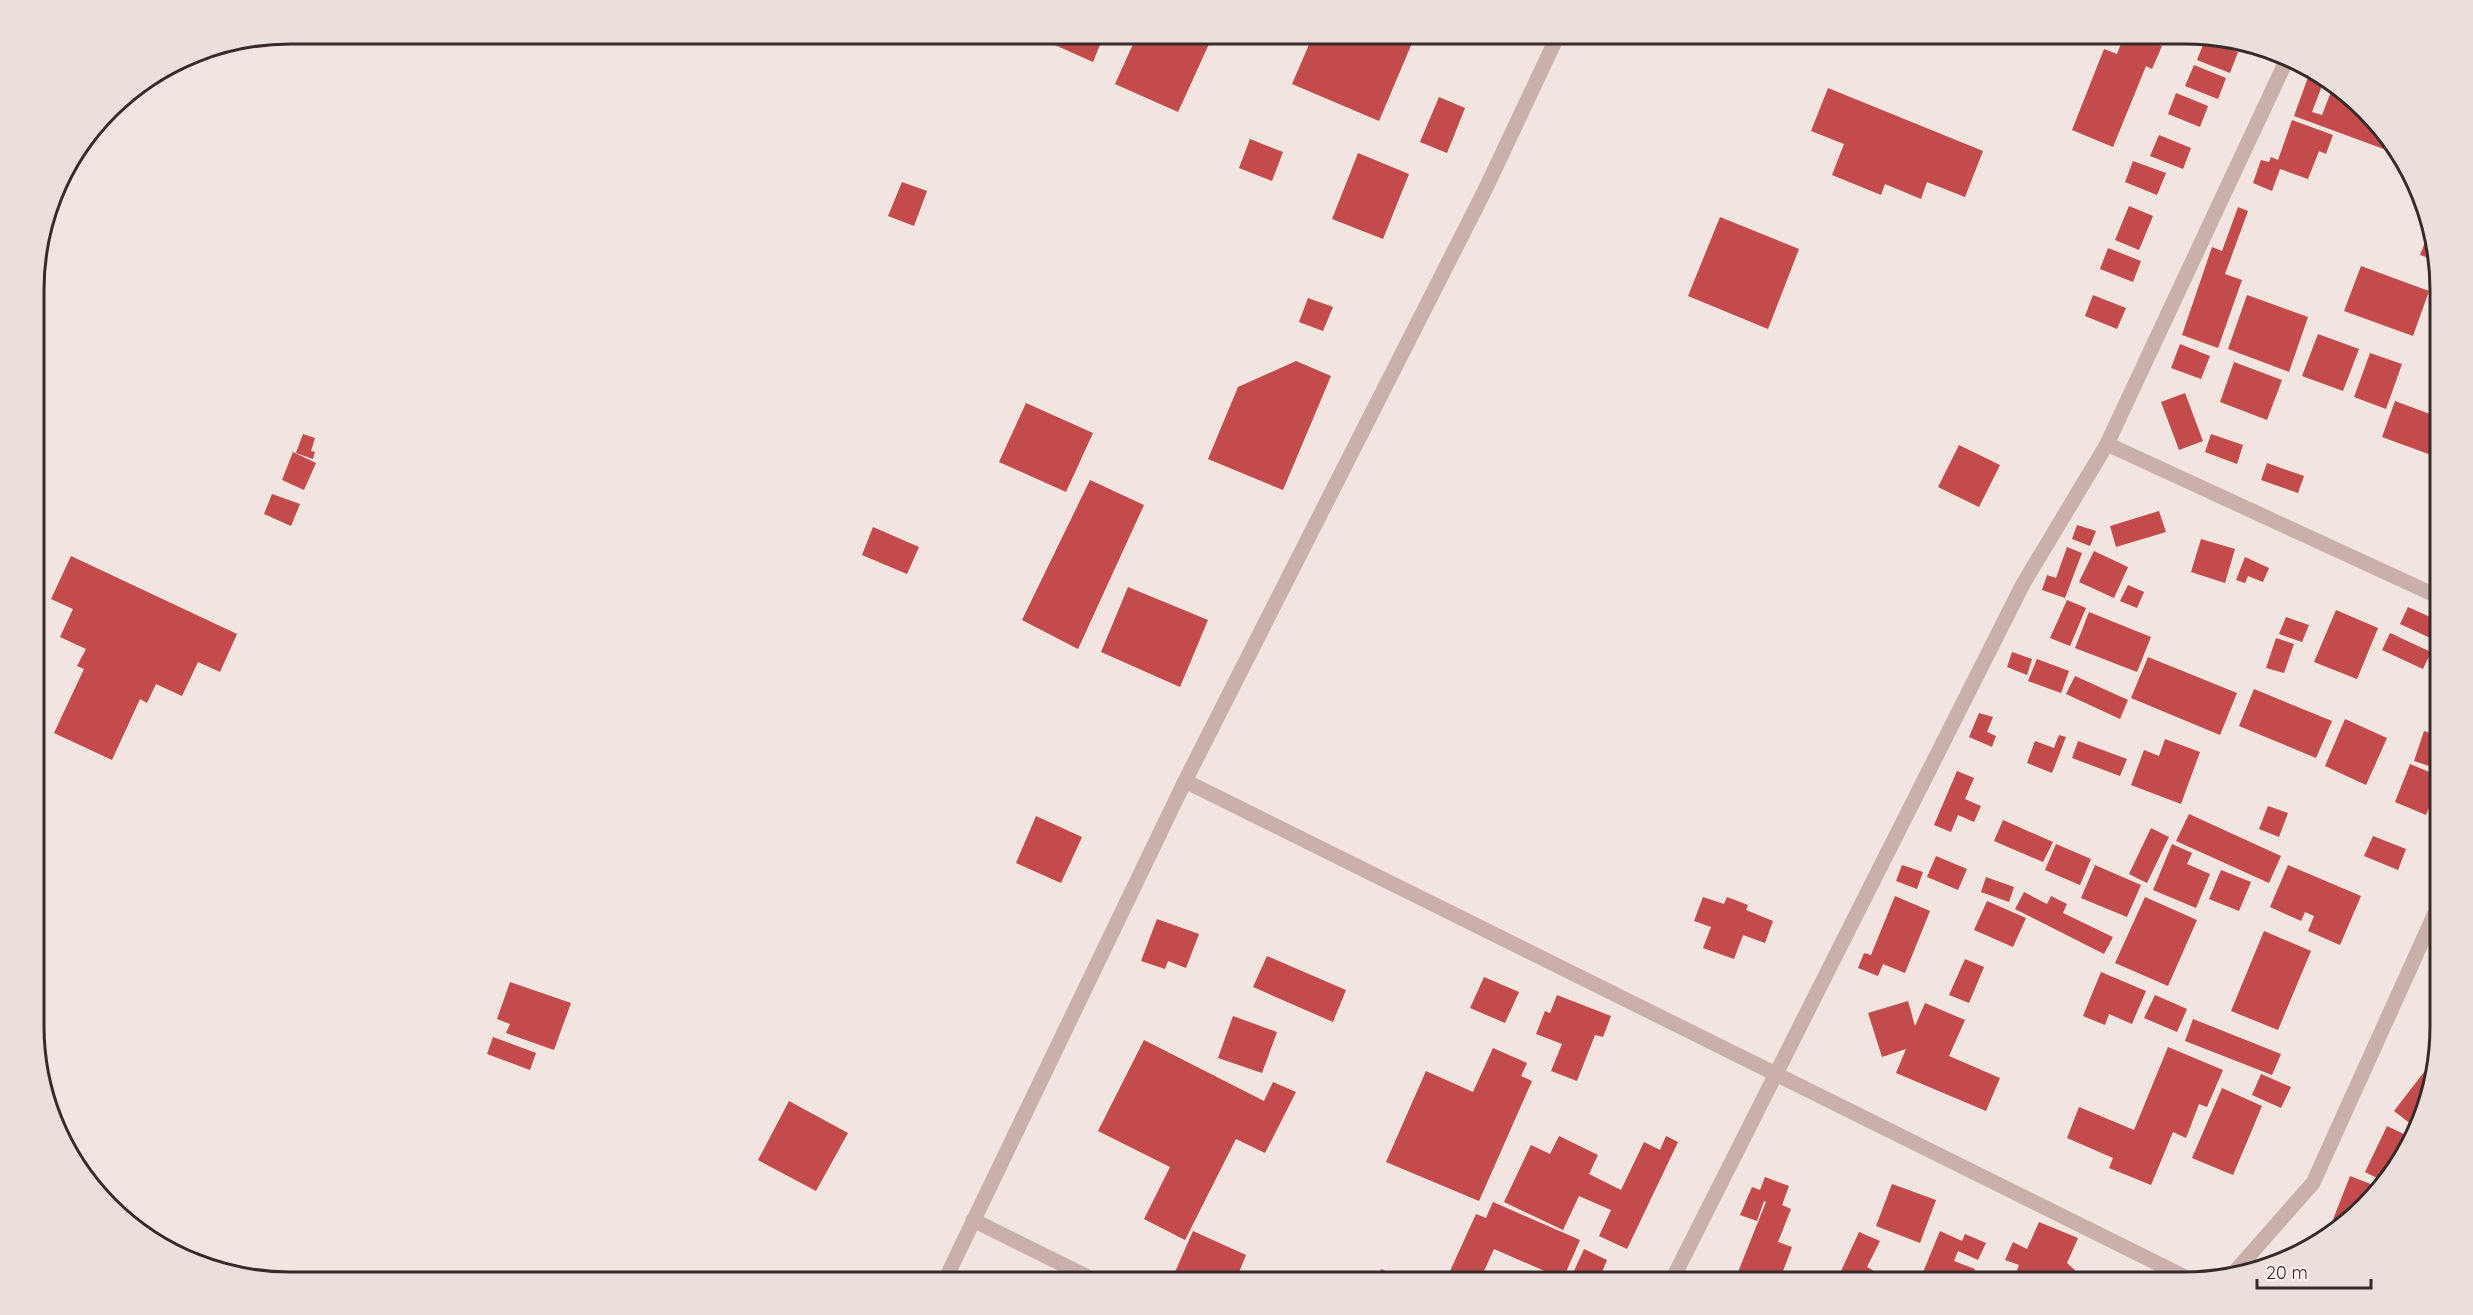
<svg xmlns="http://www.w3.org/2000/svg" width="2473" height="1315" font-family="Quicksand,sans-serif">
  <rect width="100%" height="100%" fill="#f2e4de"/>
  <path fill="#c34b4c" d="M1028,33H1105L1093,62Z
    M1138,33H1214L1178,112L1115,84Z
    M1314,33H1408L1415,36L1379,121L1292,84Z
    M2125,33L2162,46L2152,69L2146,66L2113,147L2072,130L2104,49L2117,54Z
    M2205,40L2238,52L2230,73L2197,60Z
    M2194,65L2226,78L2218,99L2185,86Z
    M2311,69L2325,78L2312,112L2322,115L2334,84L2353,97L2397,147L2400,155L2294,116Z
    M1828,88L1983,151L1965,197L1927,182L1921,199L1885,184L1881,195L1832,175L1844,144L1811,131Z
    M2176,93L2208,106L2200,127L2168,114Z
    M1439,97L1465,108L1447,153L1420,142Z
    M2292,120L2333,135L2326,154L2319,151L2308,179L2280,169L2272,191L2253,183L2261,160L2269,162L2271,157L2278,160Z
    M2159,135L2191,148L2183,169L2150,156Z
    M1250,139L1283,152L1272,181L1239,168Z
    M1358,153L1409,174L1383,239L1332,219Z
    M2133,161L2166,173L2157,195L2125,182Z
    M902,182L927,191L914,226L888,216Z
    M2129,206L2153,216L2139,250L2115,240Z
    M2238,207L2248,211L2225,274L2242,280L2218,348L2182,335L2212,247L2222,251Z
    M1720,217L1799,249L1768,329L1688,296Z
    M2429,232L2438,256V261L2420,255Z
    M2108,248L2141,261L2133,282L2100,269Z
    M2361,266L2429,291L2413,336L2344,311Z
    M2093,295L2126,308L2117,329L2085,316Z
    M2247,295L2308,317L2289,372L2228,349Z
    M1308,298L1333,307L1323,331L1299,322Z
    M2318,334L2359,349L2343,391L2302,376Z
    M2180,344L2210,356L2201,379L2171,368Z
    M2370,353L2402,364L2386,409L2354,397Z
    M1296,361L1331,376L1283,490L1208,459L1238,387Z
    M2234,362L2282,380L2267,420L2220,402Z
    M2185,393L2203,441L2179,450L2161,402Z
    M2395,401L2438,417V444L2434,456L2382,437Z
    M1026,403L1093,433L1066,492L999,462Z
    M303,434L315,438L311,451L315,452L313,459L296,453Z
    M2211,434L2243,445L2237,464L2205,452Z
    M1959,445L2000,465L1979,507L1938,487Z
    M293,452L316,463L304,490L282,480Z
    M2267,463L2304,476L2298,493L2261,480Z
    M1090,480L1144,505L1078,649L1022,620Z
    M272,494L300,504L291,526L264,514Z
    M2159,511L2166,532L2116,547L2110,526Z
    M2077,525L2096,531L2090,546L2072,539Z
    M873,527L919,547L907,574L862,555Z
    M2201,539L2235,549L2225,583L2191,572Z
    M2067,547L2082,553L2065,598L2042,590L2047,575L2056,578Z
    M2094,551L2128,567L2114,598L2079,582Z
    M71,556L237,634L220,672L198,662L182,696L156,684L147,703L140,699L112,760L54,733L84,669L77,666L86,649L60,637L73,609L51,599Z
    M2245,557L2269,568L2263,582L2248,576L2245,583L2236,580Z
    M2128,585L2144,592L2137,608L2120,601Z
    M1128,587L1208,620L1180,687L1101,652Z
    M2067,600L2086,608L2070,646L2050,638Z
    M2408,607L2439,621V642L2400,624Z
    M2336,610L2378,628L2357,679L2314,662Z
    M2089,612L2151,637L2137,672L2075,648Z
    M2286,617L2309,625L2302,642L2279,634Z
    M2390,633L2431,652L2423,669L2382,650Z
    M2276,638L2294,644L2284,673L2266,668Z
    M2012,652L2032,659L2027,675L2007,667Z
    M2439,656V680L2433,668Z
    M2148,657L2237,693L2220,735L2131,698Z
    M2037,659L2069,671L2061,693L2028,681Z
    M2075,676L2128,700L2120,719L2066,694Z
    M2254,689L2332,721L2316,758L2239,726Z
    M1979,713L1993,717L1987,732L1996,736L1992,747L1969,737Z
    M2345,719L2387,738L2366,785L2325,766Z
    M2424,731L2439,736V745L2432,767L2414,761Z
    M2059,735L2066,737L2052,773L2027,763L2035,741L2054,748Z
    M2165,739L2200,752L2181,804L2131,785L2144,750L2159,756Z
    M2078,741L2127,759L2120,776L2072,758Z
    M2410,764L2439,776V783L2426,815L2395,802Z
    M1957,771L1974,778L1965,799L1981,806L1974,822L1958,815L1951,832L1934,825Z
    M2268,806L2288,813L2279,837L2259,829Z
    M2189,814L2281,856L2269,883L2176,841Z
    M1036,816L1082,837L1061,883L1016,863Z
    M2003,820L2053,842L2043,862L1994,841Z
    M2151,828L2169,837L2147,883L2129,874Z
    M2373,836L2406,849L2398,870L2364,856Z
    M2056,844L2091,859L2080,885L2045,870Z
    M2172,844L2192,853L2187,864L2210,874L2196,908L2153,890Z
    M1936,856L1967,869L1958,890L1927,877Z
    M1902,865L1923,872L1917,889L1896,881Z
    M2095,865L2141,885L2127,917L2081,898Z
    M2288,865L2361,896L2340,945L2308,931L2314,916L2305,912L2301,921L2270,907Z
    M2221,870L2251,882L2239,911L2209,899Z
    M1986,877L2014,887L2009,902L1981,892Z
    M2024,892L2047,904L2051,896L2067,904L2063,913L2113,937L2104,954L2015,909Z
    M1895,896L1930,911L1905,973L1883,964L1878,976L1858,968L1864,953L1871,955Z
    M1703,897L1724,904L1727,897L1748,905L1746,910L1773,921L1765,943L1743,935L1734,959L1703,948L1711,927L1694,921Z
    M2145,897L2197,920L2168,986L2115,963Z
    M1987,901L2026,918L2013,947L1974,930Z
    M1157,919L1199,934L1186,968L1168,961L1165,969L1141,961Z
    M2264,931L2311,951L2278,1030L2231,1011Z
    M1267,956L1346,990L1333,1022L1253,987Z
    M1965,959L1984,967L1969,1003L1949,995Z
    M2101,972L2146,991L2132,1024L2109,1014L2105,1025L2083,1016Z
    M1484,977L1519,992L1505,1023L1470,1008Z
    M510,982L571,1003L554,1050L506,1033L510,1024L497,1019Z
    M1557,995L1611,1016L1603,1037L1595,1035L1577,1081L1551,1071L1562,1044L1536,1034L1545,1011L1550,1013Z
    M2155,995L2187,1009L2177,1032L2144,1018Z
    M1908,1001L1915,1026L1925,1003L1965,1020L1949,1056L2000,1078L1986,1111L1896,1073L1906,1049L1882,1057L1868,1013Z
    M1233,1016L1277,1032L1262,1073L1218,1058Z
    M2193,1019L2281,1054L2272,1075L2185,1041Z
    M493,1037L536,1053L530,1070L487,1054Z
    M1144,1040L1264,1101L1273,1082L1296,1092L1265,1153L1236,1139L1185,1240L1144,1219L1170,1167L1098,1131Z
    M2168,1047L2223,1070L2207,1107L2199,1104L2186,1138L2173,1132L2151,1185L2109,1168L2113,1158L2067,1138L2079,1107L2134,1130Z
    M1493,1048L1527,1063L1521,1076L1532,1081L1479,1201L1386,1162L1426,1071L1473,1092Z
    M2431,1063L2426,1087L2416,1128L2394,1111Z
    M2261,1074L2291,1087L2281,1108L2252,1095Z
    M2222,1088L2262,1106L2233,1175L2192,1158Z
    M789,1101L848,1133L816,1191L758,1160Z
    M2387,1126L2414,1139L2385,1182L2365,1172Z
    M1559,1136L1598,1155L1589,1174L1621,1190L1644,1142L1660,1150L1666,1136L1678,1142L1627,1249L1599,1236L1611,1210L1579,1196L1563,1230L1504,1202L1531,1145L1550,1154Z
    M2350,1176L2381,1188L2376,1195L2325,1240Z
    M1765,1177L1789,1186L1782,1205L1791,1209L1778,1242L1792,1247L1779,1282H1734L1766,1202L1764,1201L1757,1221L1740,1215L1752,1187L1760,1190Z
    M1892,1184L1936,1200L1920,1243L1876,1226Z
    M1493,1202L1580,1240L1563,1279L1494,1249L1479,1282L1467,1278L1465,1282H1445L1476,1214L1486,1218Z
    M2039,1222L2078,1238L2067,1263L2078,1273L2071,1282H2027L2015,1276L2019,1265L2005,1260L2013,1242L2027,1249Z
    M1193,1231L1246,1255L1235,1282H1197L1175,1272Z
    M1940,1231L1962,1241L1965,1234L1986,1243L1978,1260L1958,1251L1954,1261L1975,1269L1969,1282H1956L1946,1277L1945,1282H1919Z
    M1859,1232L1880,1241L1867,1267L1874,1271L1869,1282H1836Z
    M1584,1249L1607,1260L1598,1282H1569Z
    M1381,1269L1412,1282H1375Z
    M1884,1271L1909,1282H1879Z
    M1516,1273L1528,1278L1527,1282H1513Z"/>
  <g fill="none" stroke-linecap="round" stroke-linejoin="round">
    <path stroke="#cab0aa" stroke-width="15" d="M2107,444L2439,597
      M1185,781L2193,1281
      M973,1220L1098,1282
      M2232,1275L2313,1183L2440,902
      M944,1282L1185,781L1485,190L1559,33
      M1671,1282L2023,584L2107,444L2288,57"/>
  </g>
  <path d="M0 0H2473V1315H0ZM290 44H2184A246 246 0 0 1 2430 290V1026A246 246 0 0 1 2184 1272H290A246 246 0 0 1 44 1026V290A246 246 0 0 1 290 44Z" fill="#eadfdb" fill-rule="evenodd"/>
  <path fill="none" stroke="#382a29" stroke-width="3" d="M290 44H2184A246 246 0 0 1 2430 290V1026A246 246 0 0 1 2184 1272H290A246 246 0 0 1 44 1026V290A246 246 0 0 1 290 44Z"/>
  <path d="M2257 1279v9h114v-9" fill="none" stroke="#382a29" stroke-width="3"/>
  <text x="2266" y="1279" font-size="18" fill="#382a29" stroke="#faefeb" stroke-width="4.5" paint-order="stroke">20 m</text>
</svg>
